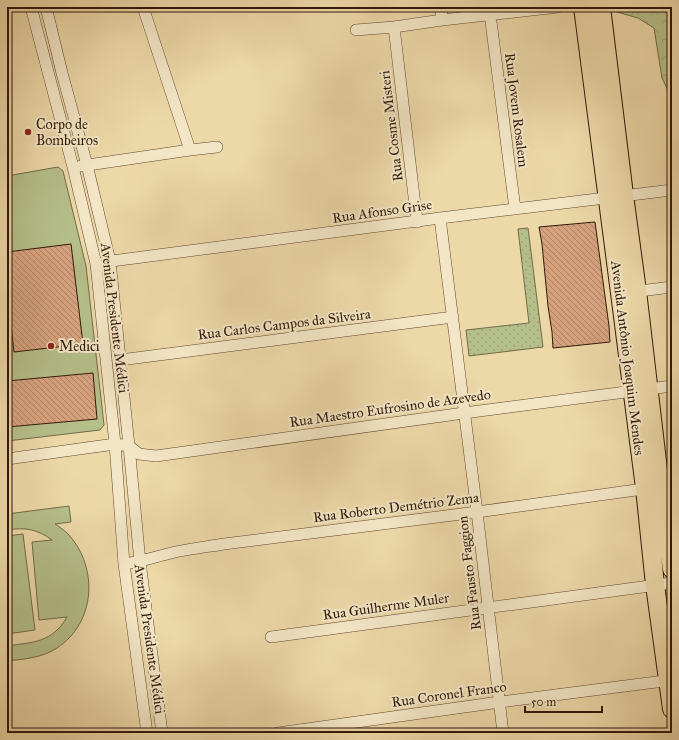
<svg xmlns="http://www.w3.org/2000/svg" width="679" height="740" font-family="'IM FELL Great Primer',serif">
  <defs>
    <pattern id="grass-dots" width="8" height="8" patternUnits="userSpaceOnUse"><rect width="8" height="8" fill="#b5bf8a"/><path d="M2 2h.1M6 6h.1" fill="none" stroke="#9ca376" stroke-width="1.8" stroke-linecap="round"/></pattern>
    <pattern id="forest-crowns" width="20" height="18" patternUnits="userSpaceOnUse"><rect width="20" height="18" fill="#b5bf8a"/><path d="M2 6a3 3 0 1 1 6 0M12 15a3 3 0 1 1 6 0" fill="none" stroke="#9ca376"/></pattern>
    <pattern id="building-back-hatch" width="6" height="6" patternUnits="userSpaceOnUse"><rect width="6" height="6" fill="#d7a37f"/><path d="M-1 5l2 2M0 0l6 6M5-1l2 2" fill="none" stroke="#af8466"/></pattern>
  </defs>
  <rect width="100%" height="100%" fill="#edd8a8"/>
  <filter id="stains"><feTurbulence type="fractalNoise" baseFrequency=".005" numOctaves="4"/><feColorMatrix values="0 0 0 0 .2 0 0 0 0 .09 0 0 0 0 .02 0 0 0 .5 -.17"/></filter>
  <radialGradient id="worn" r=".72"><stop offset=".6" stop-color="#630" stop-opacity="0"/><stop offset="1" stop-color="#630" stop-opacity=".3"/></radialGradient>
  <path fill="url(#grass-dots)" stroke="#736b49" d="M528,228L543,347L469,356L466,330L529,323L518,229Z
    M665,593L668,594L669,596L672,618V664L663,594Z"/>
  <path fill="url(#forest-crowns)" stroke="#736b49" d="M610,7H672V99L662,78L654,28L638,18L610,10Z"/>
  <path fill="#b5bf8a" stroke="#736b49" d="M58,167L63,171L86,266L104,425L100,430L7,441V176Z
    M69,506L71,522L55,524C60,527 65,531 69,535C99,569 95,623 57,648C42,658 24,659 7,661V646C33,642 52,643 67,617L39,620L32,542L52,540C37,529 25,527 7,530V514Z
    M23,534L35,630L7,634V536Z"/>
  <path fill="url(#building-back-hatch)" stroke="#311708" d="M595,222L609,326L610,342L553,348L552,332L548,306L542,244L539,227Z
    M71,244L83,344L14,352L7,289V252Z
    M93,373L97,419L7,427V381Z"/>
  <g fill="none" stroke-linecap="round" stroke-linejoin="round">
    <g stroke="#604730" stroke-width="12">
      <path id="minor" d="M31,7L73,167L96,264L115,444L124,564L147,733
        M46,7L62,73L87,165L110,261L129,446L140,562L162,733
        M143,7L190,150
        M441,7L442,20
        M490,14L515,209
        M394,27L417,222
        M356,30L394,27L442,20L558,7
        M81,166L190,150L217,147
        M440,218L477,512L503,733
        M104,262L440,218L672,190
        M631,292L672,287
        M120,360L453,317
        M7,459L115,444L129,446L139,454L156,456L464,413L672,386
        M124,564C140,562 155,557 171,553C188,549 206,547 224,544L477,512L672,485
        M271,637L672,583
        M278,733L500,702L672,680"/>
    </g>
    <g stroke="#311708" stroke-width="20">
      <path id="primary" d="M583,7L620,293L645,488L655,585L672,709
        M601,7L624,195L637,291L660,487L672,569"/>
    </g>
    <use href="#minor" stroke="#f3e6c6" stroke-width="11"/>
    <use href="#primary" stroke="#edd8a8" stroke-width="18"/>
  </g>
  <g fill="#8f2418" stroke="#f3e6c6" stroke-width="1.5">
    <circle cx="28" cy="132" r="4"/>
    <circle cx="51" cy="346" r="4"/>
  </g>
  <g text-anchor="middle" stroke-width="4" stroke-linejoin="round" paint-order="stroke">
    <g font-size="14" fill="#311708" stroke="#f3e6c6">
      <text transform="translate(517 110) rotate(83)" y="5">Rua Jovem Rosalem</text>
      <text transform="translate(391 126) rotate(-97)" y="5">Rua Cosme Misteri</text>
      <text transform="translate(382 211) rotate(-8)" y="5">Rua Afonso Grise</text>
      <text transform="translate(115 318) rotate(83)" y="5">Avenida Presidente Médici</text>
      <text transform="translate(284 324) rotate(-7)" y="5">Rua Carlos Campos da Silveira</text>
      <text transform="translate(628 358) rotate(83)" y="5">Avenida Antônio Joaquim Mendes</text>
      <text transform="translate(390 408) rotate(-8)" y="5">Rua Maestro Eufrosino de Azevedo</text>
      <text transform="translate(396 507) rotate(-7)" y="5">Rua Roberto Demétrio Zema</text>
      <text transform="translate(469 573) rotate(-97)" y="5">Rua Fausto Faggion</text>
      <text transform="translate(386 606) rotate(-8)" y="5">Rua Guilherme Muler</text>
      <text transform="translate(150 639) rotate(82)" y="5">Avenida Presidente Médici</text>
      <text transform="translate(449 694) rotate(-8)" y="5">Rua Coronel Franco</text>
    </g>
    <g font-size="14" fill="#311708" stroke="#f3e6c6" text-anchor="start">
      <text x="36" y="129">Corpo de<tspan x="36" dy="16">Bombeiros</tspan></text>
      <text x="59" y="351">Medici</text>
    </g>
  </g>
  <rect width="679" height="740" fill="none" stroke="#edd8a8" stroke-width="24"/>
  <rect x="8" y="8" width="663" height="724" fill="none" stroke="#311708" stroke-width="2"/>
  <rect x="12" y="12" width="655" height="716" fill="none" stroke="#311708"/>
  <path d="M525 706v6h77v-6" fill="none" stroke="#311708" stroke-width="2"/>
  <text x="531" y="706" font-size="12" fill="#311708" stroke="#f3e6c6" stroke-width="3" paint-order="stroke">50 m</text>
  <rect width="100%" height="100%" filter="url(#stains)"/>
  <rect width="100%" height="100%" fill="url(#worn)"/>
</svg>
